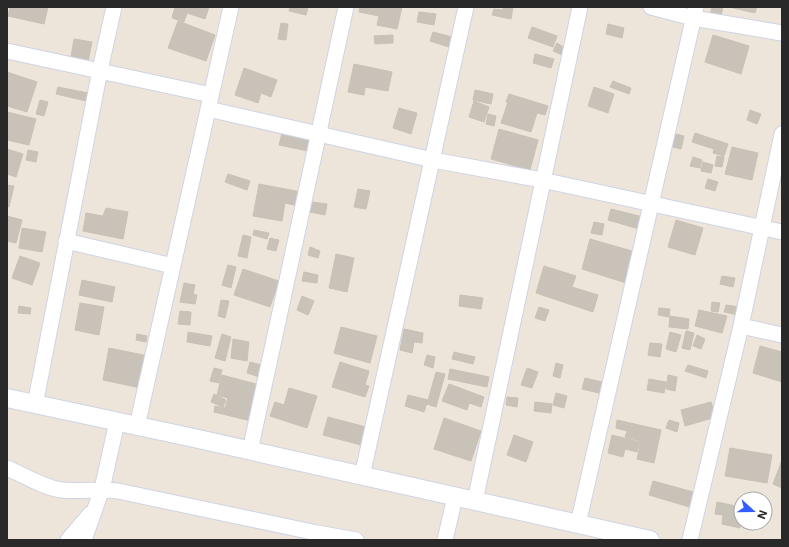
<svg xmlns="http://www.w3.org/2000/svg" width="789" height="547" font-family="Inter,sans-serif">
  <rect width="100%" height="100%" fill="#ede5da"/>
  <path fill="#c8c2b9" stroke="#c9c1b3" d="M10,7H48L44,24L8,16Z
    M175,7H209L205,19L187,13L184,22L172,18Z
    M290,7H308L306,15L289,11Z
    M360,7H402L397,29L377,25L379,16L359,12Z
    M503,7H513L511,19L492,15L494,9L503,10Z
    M712,7H723L720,20L709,18Z
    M729,7H757L755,13Z
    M419,12L436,14L434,25L417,22Z
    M178,21L215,35L206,61L168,48Z
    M281,23L288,24L286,40L278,39Z
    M608,24L624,28L622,38L606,34Z
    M532,27L557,36L553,47L528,38Z
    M433,32L452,37L449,47L430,41Z
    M393,35V43L375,44L374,36Z
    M713,35L749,46L741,74L705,62Z
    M74,39L92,42L86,72L65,67L67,56L71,57Z
    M557,43L565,48L562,55L553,51Z
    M535,54L554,59L551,68L533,63Z
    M354,64L392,72L388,91L365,87L364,95L348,92Z
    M244,68L277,80L271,97L261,93L258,103L235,95Z
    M7,72L37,82L27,112L7,106Z
    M613,81L631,88L629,94L610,87Z
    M58,87L88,93L86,101L56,94Z
    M594,87L614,94L608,113L588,106Z
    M475,90L493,94L491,104L473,100Z
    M509,94L548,106L545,115L537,113L531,132L501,123L508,102H506Z
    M40,100L48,102L44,116L36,114Z
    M474,101L489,107L484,122L469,117Z
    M399,108L417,113L411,134L393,128Z
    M750,110L761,114L757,124L747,120Z
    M7,112L36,119L29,145L7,140Z
    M488,114L496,116L494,126L486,124Z
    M314,127L308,151L279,145L282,133Z
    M499,129L538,140L530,170L491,159Z
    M695,133L728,144L724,156L713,153L714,149L692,142Z
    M676,134L684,136L681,149L673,147Z
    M732,147L758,153L752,180L725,174Z
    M7,149L23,154L16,177L7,174Z
    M28,150L38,152L36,162L26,160Z
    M717,156L724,157L722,167L715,166Z
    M693,157L702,160L700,168L690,166Z
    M703,162L713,165L711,173L701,171Z
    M228,174L250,181L247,190L225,182Z
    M708,179L718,182L715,191L705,188Z
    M259,184L301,192L298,206L285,203L282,221L253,216Z
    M7,185L14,186L9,207H7Z
    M358,189L370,191L366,209L354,207Z
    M312,202L327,204L325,215L310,212Z
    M106,208L128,212L123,239L83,231L86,213L103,216Z
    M611,209L643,217L639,229L608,220Z
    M7,216L22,220L16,243L7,241Z
    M676,220L703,228L695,255L668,247Z
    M594,222L604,224L602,235L591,233Z
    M22,228L46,232L42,252L19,248Z
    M254,230L269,233L267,239L253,235Z
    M243,235L251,237L247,258L238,256Z
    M270,238L279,240L276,251L267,249Z
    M590,239L632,251L628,265L631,266L626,283L582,269Z
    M310,247L320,251L318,258L308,255Z
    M336,254L354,258L347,292L329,288Z
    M20,256L40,263L32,285L12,278Z
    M228,265L236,267L231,288L222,285Z
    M544,266L576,276L572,287L598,295L593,312L536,293Z
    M243,269L279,281L270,307L234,295Z
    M304,272L318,275L317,283L302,281Z
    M722,276L735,278L733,287L720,284Z
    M82,280L115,287L112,302L79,295Z
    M184,283L195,285L193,294L197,295L195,304L180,302Z
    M460,295L483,298L481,309L459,306Z
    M302,296L314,301L308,315L297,310Z
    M221,300L229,301L225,318L218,316Z
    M712,302L720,303L718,312L711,311Z
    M80,303L104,307L99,335L75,330Z
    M726,305L740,307L738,315L724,312Z
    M19,306L31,308L30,314L18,313Z
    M539,307L549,310L545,321L535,318Z
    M659,308L670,309L669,317L658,315Z
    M699,310L727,316L722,333L695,326Z
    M180,311L191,312L190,325L178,324Z
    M670,316L689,319L688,329L669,327Z
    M341,327L377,336L370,363L334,353Z
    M404,329L423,333L422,343L414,342L412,353L400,350Z
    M686,331L694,333L690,350L682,348Z
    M188,332L212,336L210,346L187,342Z
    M670,332L681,335L676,352L666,349Z
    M137,334L147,336L146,342L136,340Z
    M222,334L231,337L225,361L215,358Z
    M697,335L705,339L701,349L693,346Z
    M233,339L249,342L247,361L231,358Z
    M650,343L662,344L660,357L648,355Z
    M760,346L782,352V382L753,373Z
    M109,348L148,356L141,388L103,380Z
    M454,352L475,357L473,364L452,359Z
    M427,355L435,357L433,368L424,365Z
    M250,362L262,365L259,377L247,373Z
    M340,362L369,371L365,385L369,386L365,397L332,387Z
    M556,363L563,365L560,378L553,376Z
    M688,365L708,371L706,378L685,371Z
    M214,368L222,370L219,383L210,381Z
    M527,368L538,372L532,388L521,385Z
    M450,369L489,377L487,387L448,379Z
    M436,372L445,374L436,407L427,404Z
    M222,375L260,385L251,421L214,412L215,406L225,408L228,398L217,395Z
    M668,375L677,377L675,391L666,389Z
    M585,378L606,383L603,394L582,389Z
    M649,379L666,382L664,393L647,390Z
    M449,384L484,397L481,407L469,403L467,410L442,401Z
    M289,388L317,396L307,428L270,416L275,402L284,405Z
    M556,393L567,396L564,408L553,405Z
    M214,394L226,400L223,407L211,402Z
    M408,395L428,400L424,412L405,406Z
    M507,397L518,398L517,407L506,405Z
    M535,402L552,404L551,413L534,411Z
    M711,402L716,417L685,426L681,410Z
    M328,417L366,427L361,445L323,435Z
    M444,418L481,431L471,461L434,449Z
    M617,420L661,430L654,463L637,459L641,441L625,437L627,431L616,428Z
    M669,420L679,423L677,432L666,428Z
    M514,435L533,442L526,462L507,455Z
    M612,435L640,442L637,452L625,449L623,457L608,453Z
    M730,448L772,455L767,483L725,476Z
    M782,460V488L773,484Z
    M653,481L697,493L693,508L649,495Z
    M717,502L741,507L740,528L722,524L723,515L715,514Z"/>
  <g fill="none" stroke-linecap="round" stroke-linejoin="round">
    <g stroke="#cfd3e4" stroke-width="17">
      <path id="minor" d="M651,7L693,18L782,33
        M7,51L211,95
        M208,109L433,160L542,180L782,232
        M66,241L173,266
        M741,326L782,335
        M35,405L100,70L114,7
        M137,426L231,7
        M250,451L346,7
        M7,468C24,475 44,488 62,490C81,492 99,488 118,491L317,533L356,540
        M362,476L466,7
        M475,501L580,7
        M578,524L696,7
        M68,540L90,514
        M84,540L102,489L117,422
        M445,540L455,497
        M690,540L741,326L782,134"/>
    </g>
    <g stroke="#cfd3e4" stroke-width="20">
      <path id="tertiary" d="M7,398L194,438L650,540"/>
    </g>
    <use href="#minor" stroke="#fff" stroke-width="15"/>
    <use href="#tertiary" stroke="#fff" stroke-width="18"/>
  </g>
  <rect width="789" height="547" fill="none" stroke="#292929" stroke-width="16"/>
  <g transform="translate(753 511) rotate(111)"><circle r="19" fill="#ffffff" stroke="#a9a9a9"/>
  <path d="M0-3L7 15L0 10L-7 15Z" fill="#355cff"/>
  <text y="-6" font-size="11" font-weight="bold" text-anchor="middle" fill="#292929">N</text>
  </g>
</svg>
